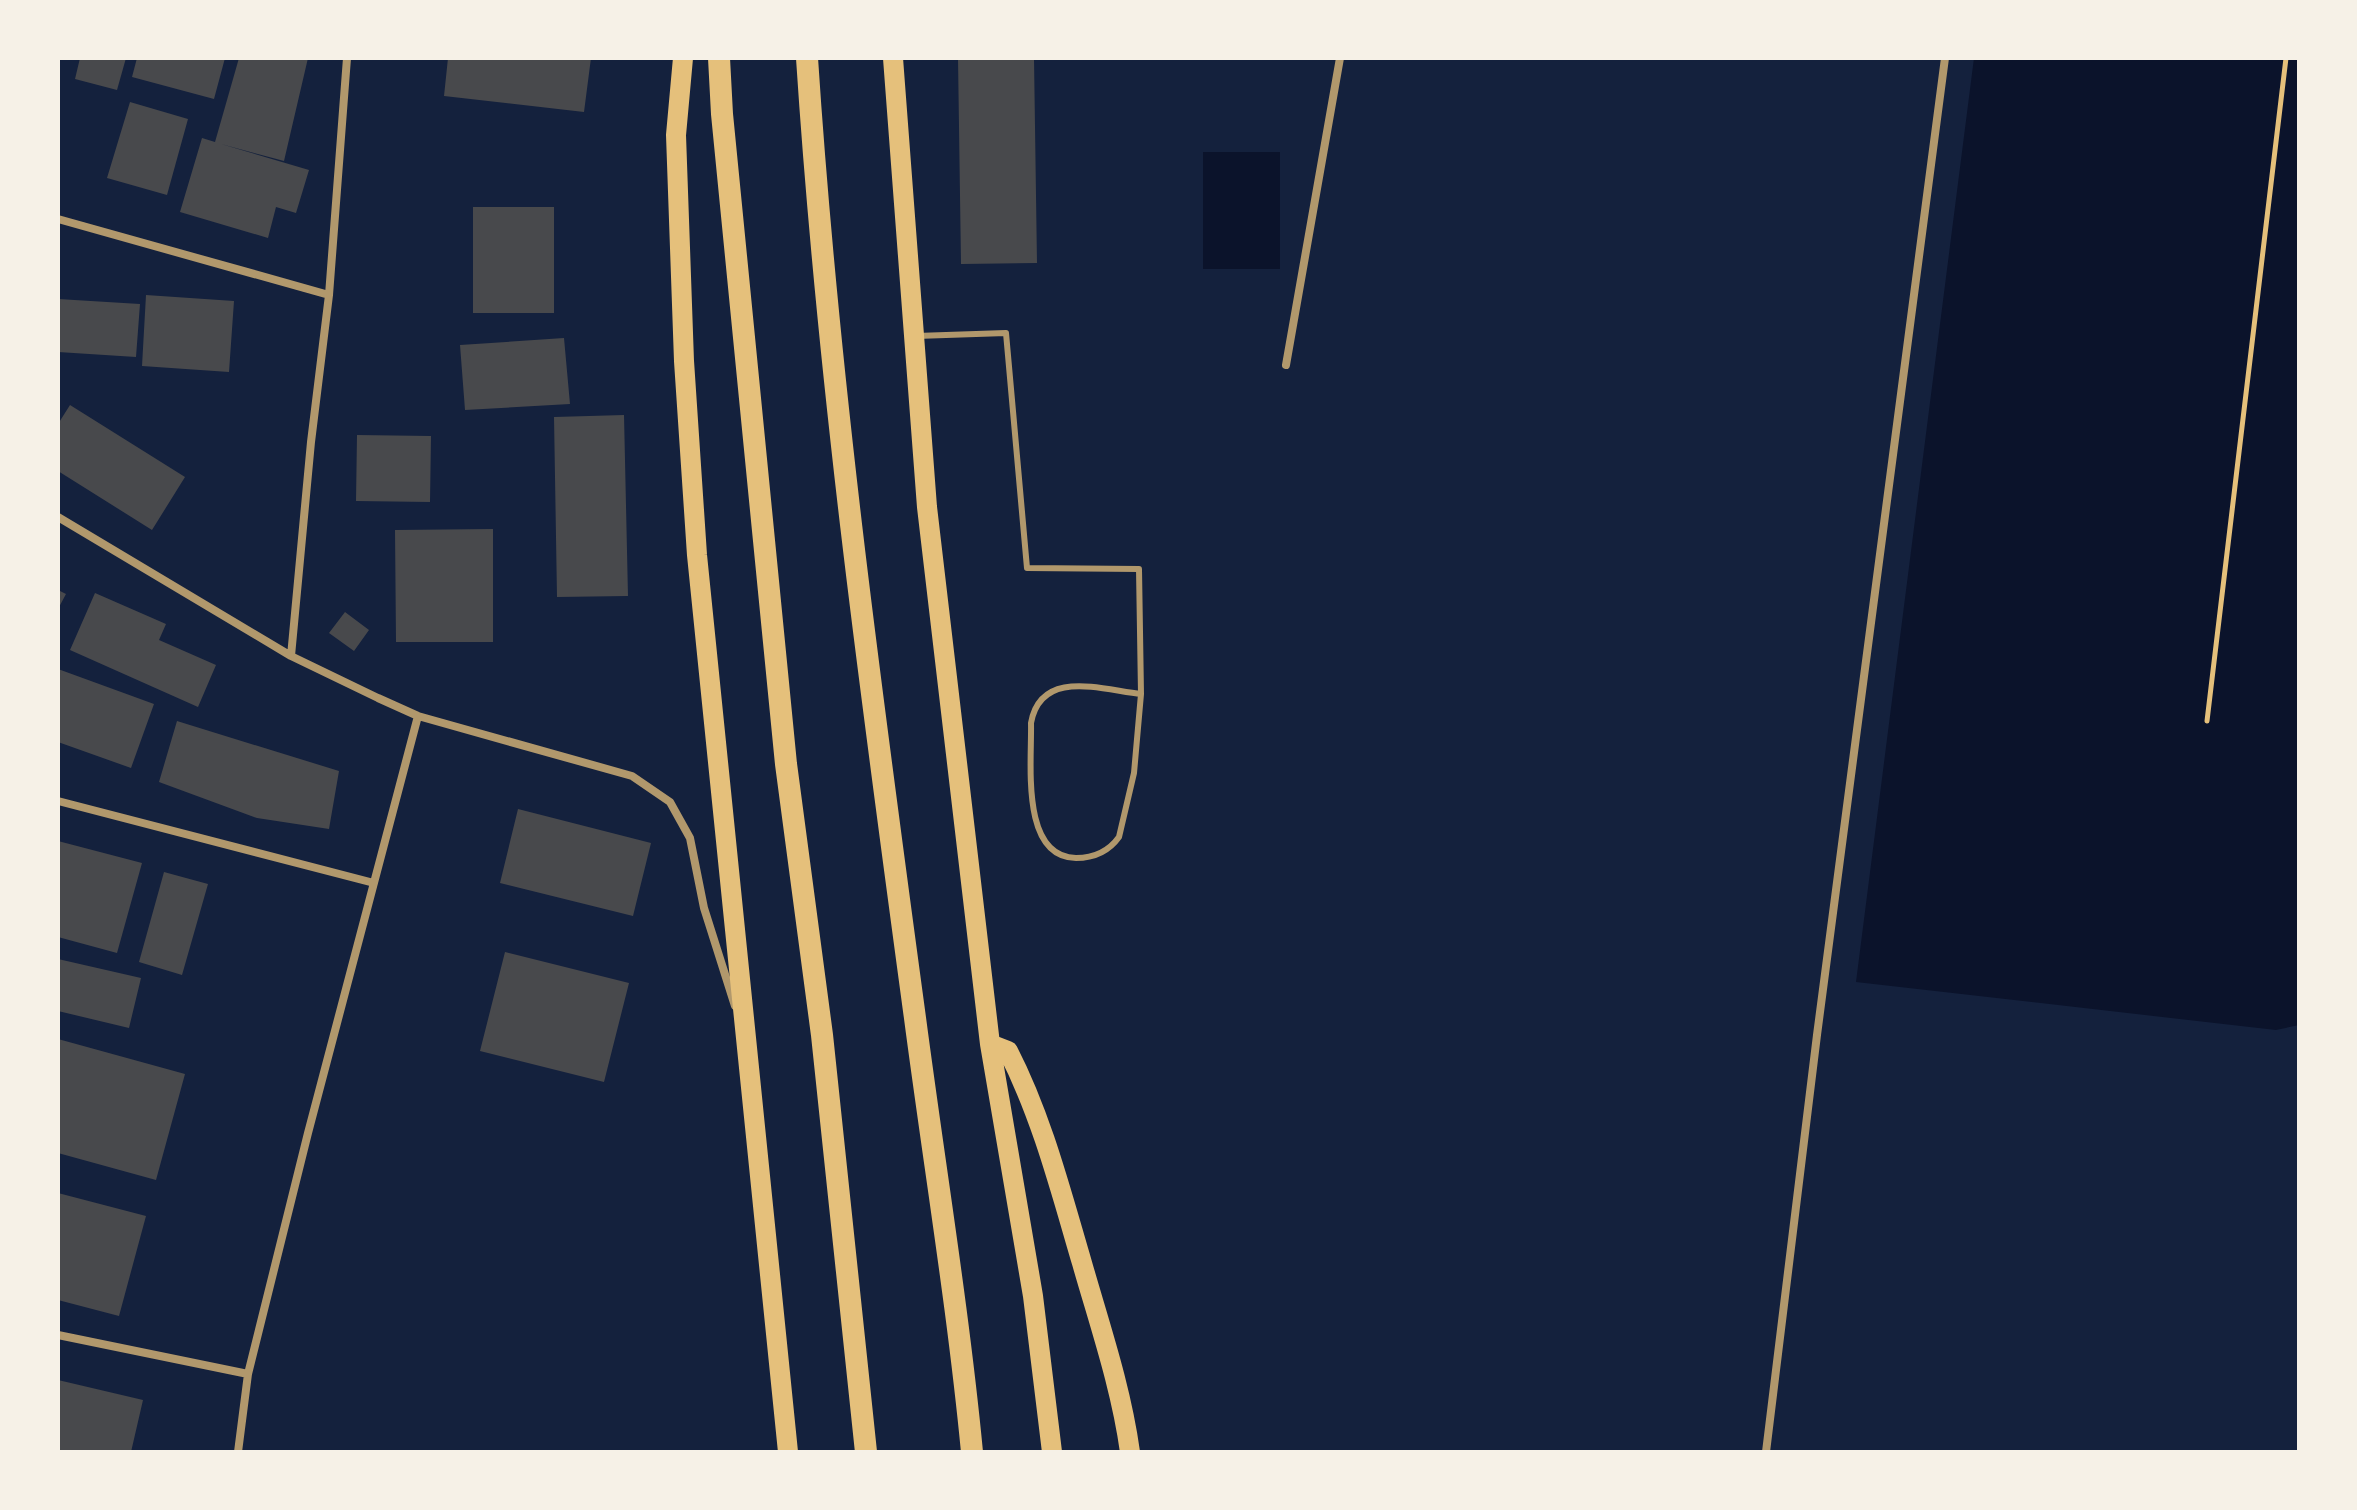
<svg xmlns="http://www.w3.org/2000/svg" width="2357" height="1510" font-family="'Asap Condensed',sans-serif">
  <rect width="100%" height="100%" fill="#14213d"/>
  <path fill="#0b132b" d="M1974,58H2299V1025L2276,1030L1856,982Z
    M1203,152H1280V269H1203Z"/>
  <path fill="#48494c" d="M80,58H126L117,90L75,79Z
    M137,58H225L214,99L132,77Z
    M239,58H308L284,161L221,144L309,170L296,213L276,207L268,238L180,212L202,138L215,142Z
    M448,58H591L584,112L444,96Z
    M958,58H1034L1037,263L961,264Z
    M130,102L188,119L167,195L107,178Z
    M473,207H554V313H473Z
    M146,295L234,301L229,372L142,366Z
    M58,299L140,304L136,357L58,352Z
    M564,338L570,404L465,410L460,345Z
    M70,405L185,477L152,530L58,471V424Z
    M624,415L628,596L557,597L554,417Z
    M357,435L431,436L430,502L356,501Z
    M493,529V642H396L395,530Z
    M58,590L66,594L58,609Z
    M95,593L166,624L159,640L216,665L198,707L70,650Z
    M345,612L369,630L354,651L329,633Z
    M58,669L154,704L131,768L58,742Z
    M177,721L339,771L329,829L257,818L159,782Z
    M518,809L651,843L633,916L500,883Z
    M58,841L142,863L117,953L58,937Z
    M164,872L208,884L182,975L139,962Z
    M505,952L629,983L604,1082L480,1051Z
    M58,959L141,978L129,1028L58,1011Z
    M58,1039L185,1074L156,1180L58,1153Z
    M58,1193L146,1216L119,1316L58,1300Z
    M58,1380L143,1400L131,1452H58Z"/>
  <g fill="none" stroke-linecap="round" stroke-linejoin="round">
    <path stroke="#e5c07b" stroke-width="5" d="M2207,721L2286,58"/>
    <path stroke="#b1986c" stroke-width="6" d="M916,336L1006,333L1027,568L1139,569L1141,694L1134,773L1119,837C1109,851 1094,858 1076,858C1020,857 1032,762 1031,723C1041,668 1102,690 1141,694"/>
    <path stroke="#b1986c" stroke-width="8" d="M58,219L329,295
      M1286,365L1340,58
      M58,517L291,656L378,698L418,716L632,776L670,802L690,838L704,908L735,1006
      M291,656L311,442L329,295L347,58
      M58,801L374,883
      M58,1335L248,1374
      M238,1452L248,1374L308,1133L418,716
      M1766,1452L1817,1035L1945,58"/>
    <path stroke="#e5c07b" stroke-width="20" d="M683,58L676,135L684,361L697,555L788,1452
      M893,58L927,507L990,1044L1033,1296L1052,1452
      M990,1044L1008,1051C1042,1117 1061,1192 1082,1263C1100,1326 1121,1387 1130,1452"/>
    <path stroke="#e5c07b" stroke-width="22" d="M719,58L722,114L786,764L822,1035L866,1452
      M807,58C828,379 872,700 915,1018C934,1163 958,1307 972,1452"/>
  </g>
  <rect width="2357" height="1510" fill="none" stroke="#f6f1e7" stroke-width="120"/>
</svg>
